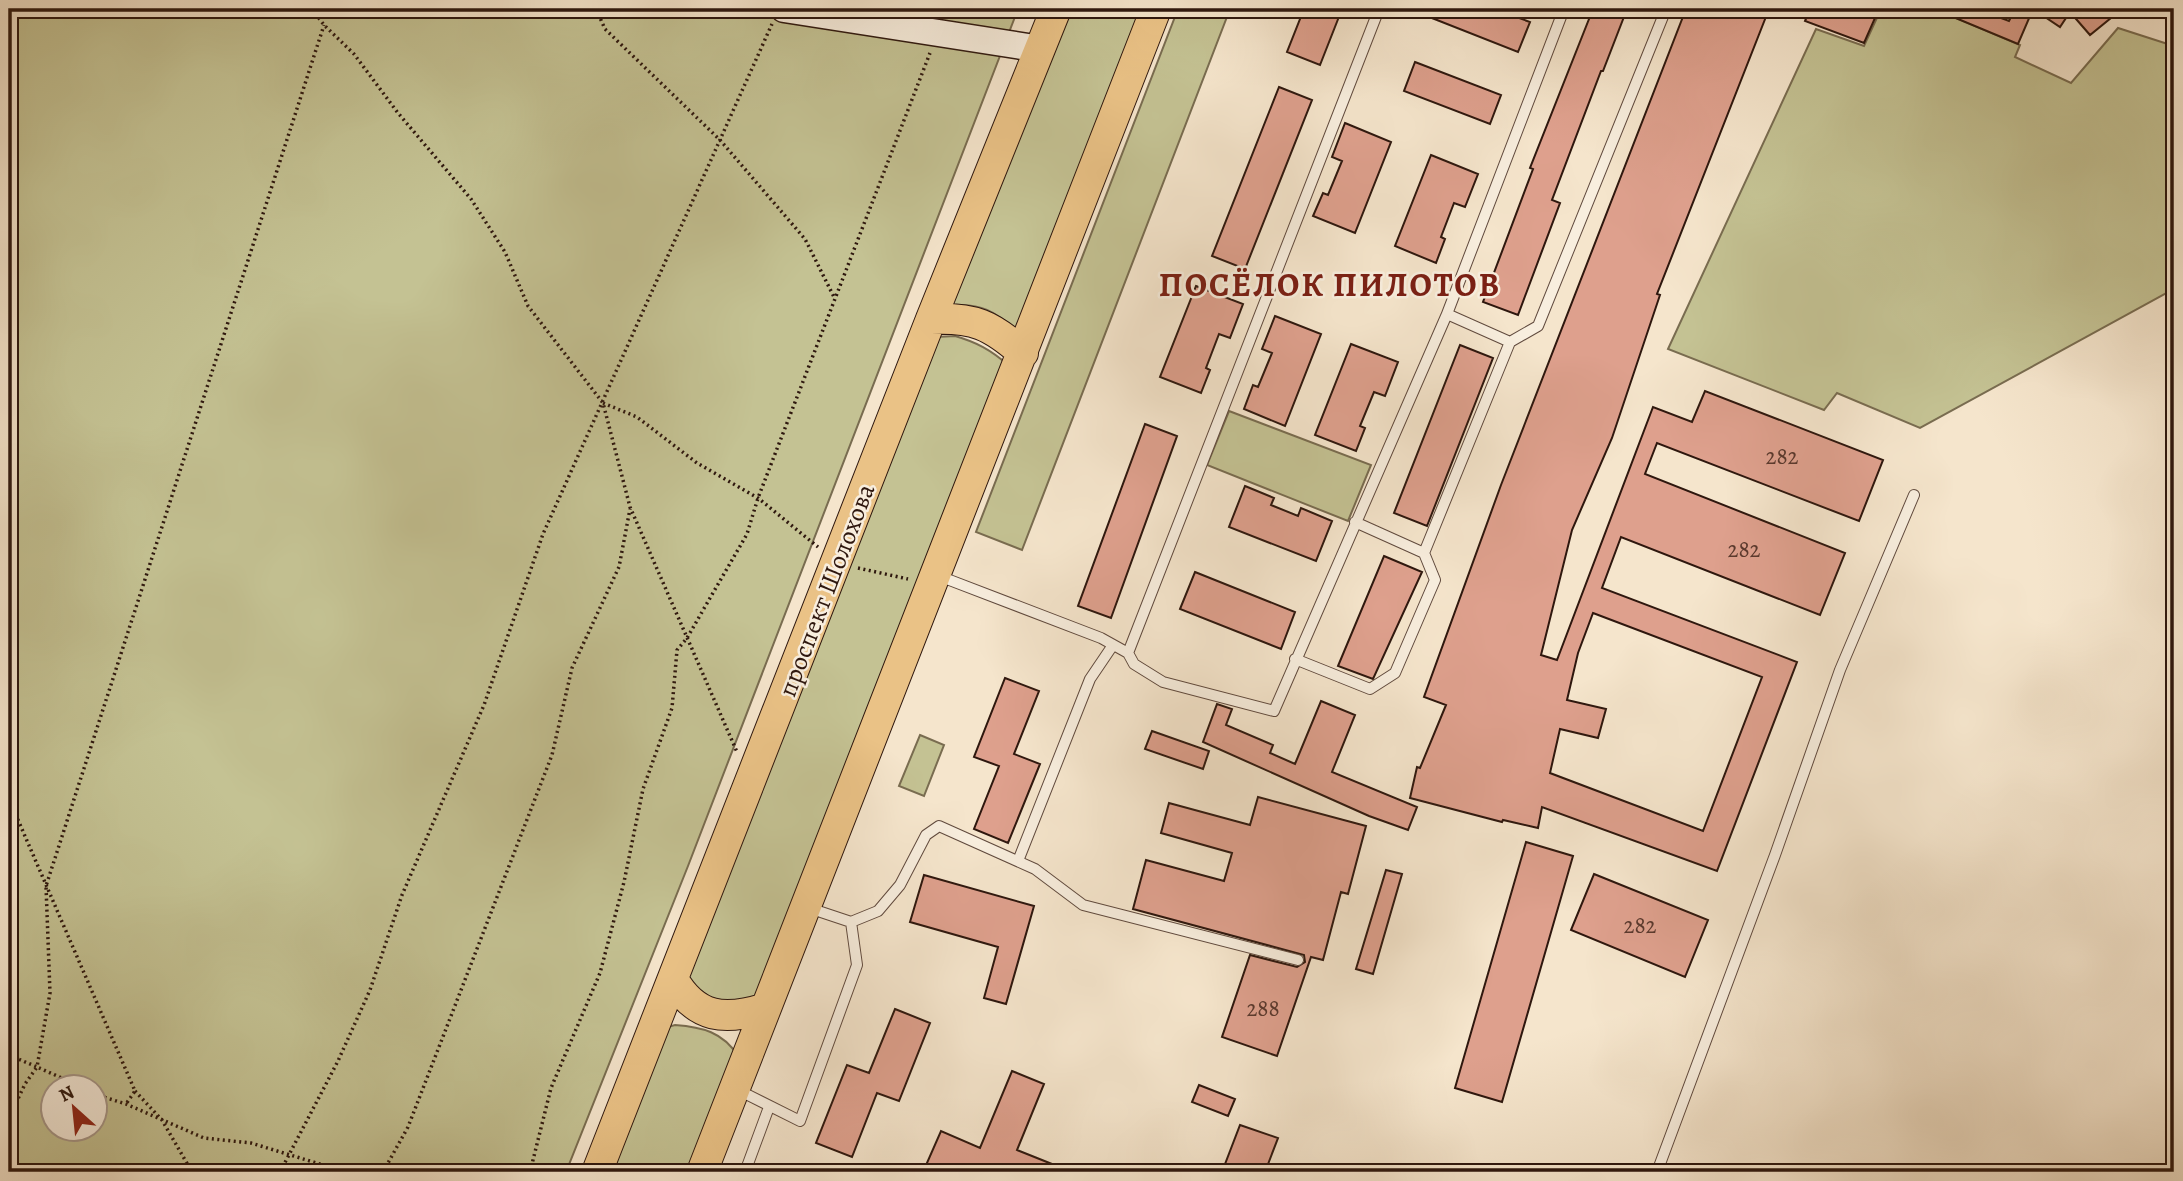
<svg xmlns="http://www.w3.org/2000/svg" width="2183" height="1181" font-family="Alegreya,serif">
  <rect width="100%" height="100%" fill="#f5e5cc"/>
  <filter id="stains"><feTurbulence type="fractalNoise" baseFrequency=".00286" numOctaves="4"/><feColorMatrix values="0 0 0 0 .2 0 0 0 0 .09 0 0 0 0 .02 0 0 0 .5 -.17"/></filter>
  <radialGradient id="worn" r=".72"><stop offset=".6" stop-color="#630" stop-opacity="0"/><stop offset="1" stop-color="#630" stop-opacity=".3"/></radialGradient>
  <path fill="#c4c293" stroke="#796c50" stroke-width="2" fill-rule="evenodd" d="M9,9H1018L688,866L566,1172H9ZM52,1086H94V1128H52Z
    M1070,9H1141L1018,331C995,312 981,302 950,306Z
    M1178,9H1230L1022,550L976,532Z
    M1881,9L1900,12L1902,9H1935L2020,45L2015,57L2071,83L2118,28L2174,46V289L1920,428L1837,393L1824,410L1668,349L1816,29L1864,46Z
    M955,336C976,342 991,350 1008,365L759,1000L724,1007L683,978L936,337Z
    M1229,411L1371,465L1348,521L1207,465Z
    M920,735L944,745L924,796L899,786Z
    M675,1025C702,1027 723,1032 738,1056L692,1172H608L664,1028Z"/>
  <path fill="#dea08d" stroke="#2e170e" stroke-width="2" fill-rule="evenodd" d="M1304,9H1342L1320,65L1287,52Z
    M1409,9H1494L1530,22L1518,52Z
    M1593,9H1627L1603,71H1601L1552,200L1560,203L1518,315L1483,302L1533,169L1530,168Z
    M1686,9H1769L1657,294L1660,295L1612,438L1572,530L1541,655L1557,660L1653,407L1692,422L1705,391L1883,460L1859,521L1657,443L1645,474L1845,553L1820,615L1621,537L1602,588L1797,662L1717,871L1542,807L1538,828L1503,820L1502,822L1410,798L1417,767L1420,768L1446,705L1424,697L1501,485ZM1593,613L1762,677L1703,831L1550,773L1560,729L1598,738L1606,709L1567,700L1578,653Z
    M1810,9H1879L1864,43L1805,21Z
    M1934,9H1977L2009,21L2015,9H2122L2090,35L2070,12L2060,27L2033,9L2018,44Z
    M1415,62L1501,95L1490,124L1404,91Z
    M1279,87L1312,100L1245,269L1212,256Z
    M1345,123L1391,142L1355,233L1313,216L1323,193L1328,195L1342,161L1332,157Z
    M1431,155L1478,174L1465,207L1454,203L1441,237L1445,239L1436,263L1395,246Z
    M1196,286L1243,304L1230,338L1219,334L1206,368L1210,370L1201,393L1160,377Z
    M1275,316L1321,334L1285,426L1244,409L1253,385L1258,387L1272,353L1262,349Z
    M1351,344L1398,362L1385,396L1374,392L1360,426L1365,428L1356,451L1315,435Z
    M1460,345L1493,358L1427,526L1394,513Z
    M1145,424L1177,436L1111,618L1078,606Z
    M1245,486L1274,498L1271,505L1298,516L1301,508L1332,521L1316,561L1229,527Z
    M1384,556L1422,572L1373,679L1338,666Z
    M1195,572L1295,612L1281,649L1180,609Z
    M1005,678L1039,691L1014,754L1040,764L1008,843L974,829L999,766L974,757Z
    M1321,701L1355,715L1332,772L1417,807L1408,830L1369,816L1203,742L1217,704L1232,709L1226,725L1273,745L1270,753L1295,764Z
    M1152,731L1209,751L1203,769L1145,749Z
    M1258,797L1366,826L1348,894L1341,892L1323,960L1311,957L1277,1056L1222,1037L1250,955L1297,967L1305,962L1304,955L1133,909L1146,860L1224,881L1232,853L1161,833L1169,803L1250,825Z
    M1526,842L1573,856L1502,1102L1455,1088Z
    M1386,870L1402,874L1373,974L1356,969Z
    M1594,874L1708,920L1685,977L1571,930Z
    M924,875L1034,906L1006,1004L984,998L998,947L910,922Z
    M895,1009L930,1023L899,1101L877,1093L852,1157L816,1143L847,1065L869,1073Z
    M1012,1071L1044,1084L1017,1150L1072,1172H923L941,1131L980,1148Z
    M1199,1085L1235,1099L1228,1116L1192,1102Z
    M1240,1125L1278,1138L1265,1172H1222Z"/>
  <g fill="none" stroke-linecap="round" stroke-linejoin="round">
    <g stroke="#604a3e" stroke-width="12">
      <path id="lane" d="M1447,314L1510,342
        M1355,522L1424,553
        M939,576L1101,638L1128,653L1134,664L1163,682L1274,711L1447,314L1564,9
        M1128,653L1379,9
        M1295,659L1370,689L1395,673L1435,580L1424,553L1510,342L1538,326L1666,9
        M1018,861L1090,679L1113,645
        M809,908L851,922L878,911L900,885L926,835L939,826L1035,869L1083,905L1298,960
        M738,1090L800,1121L857,965L851,922
        M745,1172L769,1107
        M1657,1172L1775,855L1840,670L1914,495"/>
    </g>
    <g stroke="#2e170e" stroke-width="29">
      <path id="secondary" d="M784,9L1041,49"/>
    </g>
    <g stroke="#2e170e" stroke-width="32">
      <path id="primary" d="M931,319C974,317 991,325 1023,353
        M673,979C696,1019 725,1021 766,1008
        M597,1172L931,319L1056,9
        M702,1172L1156,9"/>
    </g>
    <path stroke="#2e170e" stroke-width="3.5" stroke-dasharray="2 3.5" stroke-linecap="butt" d="M312,9L324,25L354,54L398,113L471,199L505,252L528,306L603,403L630,507L737,752
      M596,9L605,29L720,140L805,239L835,299
      M603,403L637,417L697,463L758,498L818,547
      M858,568L908,579
      M9,799L135,1091L126,1104
      M9,1055L37,1067L50,993L46,886L324,25
      M135,1091L162,1120L192,1172
      M94,1094L126,1104L204,1138L251,1143L346,1172
      M9,1118L25,1084L37,1067L80,1086
      M280,1172L338,1061L370,990L402,895L484,705L543,534L772,24
      M383,1172L408,1127L552,755L572,668L619,567L630,509
      M530,1172L551,1088L600,973L624,882L643,789L672,708L677,650L687,638L747,534L758,498L930,53"/>
    <use href="#lane" stroke="#f8eede" stroke-width="10"/>
    <use href="#secondary" stroke="#f8eede" stroke-width="26"/>
    <use href="#primary" stroke="#eac286" stroke-width="30"/>
  </g>
  <g text-anchor="middle" stroke-width="5" stroke-linejoin="round" paint-order="stroke">
    <g font-size="23" fill="#5a392e">
      <text x="1782" y="464">282</text>
      <text x="1744" y="557">282</text>
      <text x="1640" y="933">282</text>
      <text x="1263" y="1016">288</text>
    </g>
    <g font-size="26" fill="#2e170e" stroke="#f8eede">
      <text transform="translate(826 590) rotate(-69)" y="9">проспект Шолохова</text>
    </g>
    <g font-size="33" font-weight="bold" letter-spacing="2" fill="#7a1f14" stroke="#f8eede">
      <text x="1330" y="296">ПОСЁЛОК ПИЛОТОВ</text>
    </g>
  </g>
  <rect width="2183" height="1181" fill="none" stroke="#f5e5cc" stroke-width="35"/>
  <rect x="10" y="10" width="2162" height="1160" fill="none" stroke="#2e170e" stroke-width="3.5"/>
  <rect x="18" y="18" width="2148" height="1146" fill="none" stroke="#2e170e" stroke-width="2"/>
  <g transform="translate(74 1108) rotate(333)"><circle r="33" fill="#f8eede" stroke="#a7988b" stroke-width="2"/>
  <path d="M0-5L12 26L0 18L-12 26Z" fill="#8f2418"/>
  <text y="-10" font-size="19" font-weight="bold" text-anchor="middle" fill="#2e170e">N</text>
  </g>
  <rect width="100%" height="100%" filter="url(#stains)"/>
  <rect width="100%" height="100%" fill="url(#worn)"/>
</svg>
